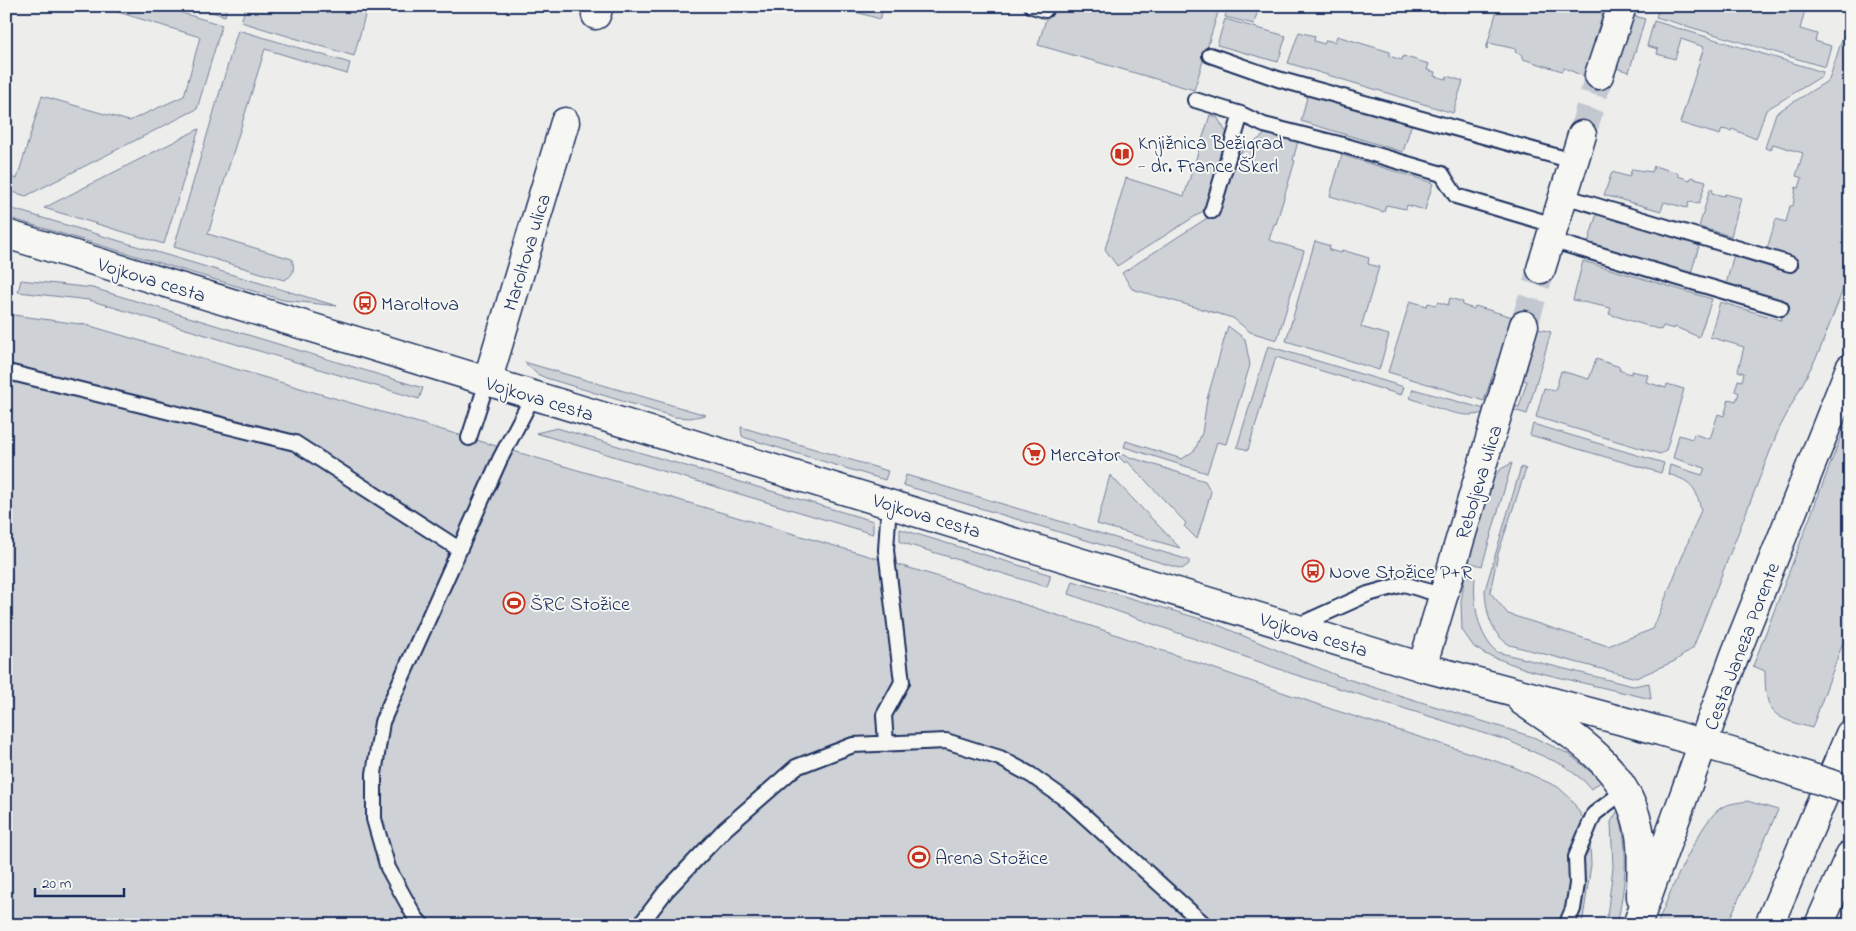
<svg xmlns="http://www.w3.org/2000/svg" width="1856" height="931" font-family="'Indie Flower',sans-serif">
  <rect width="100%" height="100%" fill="#edeeec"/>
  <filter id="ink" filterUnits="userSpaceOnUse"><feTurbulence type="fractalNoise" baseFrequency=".02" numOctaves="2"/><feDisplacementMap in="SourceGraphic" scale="10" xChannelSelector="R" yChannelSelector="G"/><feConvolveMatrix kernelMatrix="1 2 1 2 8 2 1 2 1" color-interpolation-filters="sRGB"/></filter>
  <g filter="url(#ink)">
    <path fill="#ced2d7" stroke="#74809a" d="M98,6H159L222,25L197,109L26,196L6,190V175L17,179L42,96L129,121L184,96L200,37Z
      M192,6H227L225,16Z
      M246,6H349L366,12L354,56L241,22Z
      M835,6H884L880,19Z
      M1050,6H1220L1194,90L1038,45Z
      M1228,6H1259L1254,24L1225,17Z
      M1406,6H1457L1456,11L1446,8L1444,13L1428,8L1426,12Z
      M1498,6H1605L1594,42L1600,44L1588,78L1564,68L1562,71L1523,59V55L1515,52L1516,49L1489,43L1487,49H1486Z
      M1660,6H1806L1800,29L1817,34L1815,41L1831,46L1825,67L1656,17Z
      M1628,14L1645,19L1629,72L1613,67Z
      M1850,14V271L1819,352L1778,431L1693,648L1675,661L1636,678L1510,645C1490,634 1486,611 1485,590L1521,467L1526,469L1498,554L1490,592L1508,614L1608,646L1653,629L1701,510C1696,486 1691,481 1668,474L1670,465L1702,475L1705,468L1673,458L1679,435L1692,439L1694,434L1710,439L1718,414L1724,416L1729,399L1736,401L1739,393L1735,391L1738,380L1742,381L1744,373L1738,371L1744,347L1710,337L1720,302L1781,320L1786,303L1726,284L1734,254L1795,270L1799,260L1767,249L1776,219L1786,222L1790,206H1793L1796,187L1799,188L1802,178L1796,176L1803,153L1773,144L1771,150L1765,148L1776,113L1829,80Z
      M1225,19L1286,36L1278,62L1217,45Z
      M1654,21L1823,72L1822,76L1766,110L1756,139L1732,129L1731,131L1722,129L1720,135L1680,123L1704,47L1681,39L1675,59L1657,54L1658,49L1647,46Z
      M238,30L350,63L347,74L265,49L208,234L292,259C295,269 294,276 284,280L174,247Z
      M1299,32L1315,36L1314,41L1324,44L1326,40L1335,42L1337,36L1390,52L1389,56L1402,60L1403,56L1429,64L1427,70L1435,72L1434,76L1446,79L1447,76L1463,81L1453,113L1288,63Z
      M1308,93L1412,123L1403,152L1301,121Z
      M1210,115L1217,117L1228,135L1205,210L1117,266L1105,249L1126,178L1184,196Z
      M199,129L164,244L44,208Z
      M1265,132L1298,141L1293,160L1295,161L1276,224H1274L1269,240L1304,251L1277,340L1250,332L1233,318L1132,289L1122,273L1218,211L1235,156L1263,136Z
      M1342,155L1433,183L1425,210L1407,205L1406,209L1386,205L1384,212L1330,196Z
      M1654,166L1678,173V176L1690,180L1691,177L1706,181L1699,204L1689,202L1687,208L1664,202L1661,211L1604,195L1612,172L1629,177L1632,169L1652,172Z
      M1710,189L1713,190L1712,193L1724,196L1725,194L1741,198L1731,236L1699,227Z
      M6,207L337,306L283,300L6,217Z
      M1597,213L1700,243L1691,273L1588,243Z
      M1315,241L1330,246L1329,250L1341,253L1342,250L1369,258L1368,264L1379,267L1361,327L1389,335L1379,370L1286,341Z
      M1583,261L1712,299L1699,337L1675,327L1674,329L1663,326L1661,330L1609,314L1611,308L1573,300Z
      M21,280L93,288L423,388L419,399L89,300L18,292Z
      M1450,298L1463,302L1462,305L1474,309L1475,306L1516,318L1500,379L1492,377L1484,401L1388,372L1410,301L1427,306L1428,303L1436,305L1438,302L1448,305Z
      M6,314L87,325L943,578L1100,629L1331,709L1514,767L1558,787L1571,799L1585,821L1590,840L1591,865L1582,925H6Z
      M1228,326L1245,339L1250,365L1226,444L1217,442L1207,473L1124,447L1126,441L1182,459L1195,450L1202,433L1207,399Z
      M1535,328L1551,332L1527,414L1510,409L1511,406L1519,407L1527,381L1520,379Z
      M1268,346L1404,387L1401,395L1276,357L1248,450L1237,447Z
      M1596,359L1620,367L1619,370L1631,374L1632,371L1648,375L1646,382L1666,388L1667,384L1684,389L1666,451L1660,454L1536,417L1544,388L1555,391L1561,371L1589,379Z
      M524,362L706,415L690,418L675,417L546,378L537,374Z
      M1413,389L1488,410C1470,424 1430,405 1410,398Z
      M1850,413V623L1812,728C1772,717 1765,714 1765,671L1753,666Z
      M1533,424L1664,463L1661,473L1530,435Z
      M741,427L888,471L885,480L746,438L742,436Z
      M557,428L873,521V534L536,433Z
      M1120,454L1205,481L1211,492L1197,539L1184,526L1186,523L1127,461L1125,463L1119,457Z
      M1512,463L1482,566L1468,562L1493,478L1501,469Z
      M906,475L1189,560V564L1182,569L903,485Z
      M1110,475L1180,548L1097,524Z
      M900,529L1051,575L1047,587L900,542Z
      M1465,575L1475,578C1473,602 1477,635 1497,652L1633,686L1649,683L1651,699L1528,670L1485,654L1474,647L1462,630L1461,602Z
      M1073,581L1211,622L1338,676L1533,737L1569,754L1602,781L1591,789L1584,781L1563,765L1509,741L1293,674L1069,594Z
      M1747,801L1778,810L1727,925H1657C1667,898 1698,826 1718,810C1726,803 1738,803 1747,801Z
      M1618,810C1630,848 1625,887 1617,925H1606L1613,867L1611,822Z"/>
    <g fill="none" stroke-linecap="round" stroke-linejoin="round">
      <path stroke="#c3c8d0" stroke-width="28" stroke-dasharray="28 14" stroke-linecap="butt" d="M1582,135L1599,75
        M1524,325L1541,269"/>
      <g stroke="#1b2f5e" stroke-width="18">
        <path id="lane" d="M1032,6L1045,10
          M1210,55L1278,79L1573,161
          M1195,100L1241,114L1264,125L1339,144L1435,172L1442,174L1456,196L1554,225
          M1564,196L1790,264
          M1212,211L1241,114
          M1550,240L1781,308
          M12,373L295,443L459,549
          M469,438L487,382
          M1297,626L1368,594L1404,584L1444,596
          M886,744L884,715L902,682L886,550L889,503
          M422,925L415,917L388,868L374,819V774L382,722L500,459L533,396
          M640,925L666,891L725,829L796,767L853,745L946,741L1000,758L1031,775L1068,801L1205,925
          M1566,925L1573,909L1577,884L1576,857L1594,814L1624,791"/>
      </g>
      <g stroke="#1b2f5e" stroke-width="31">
        <path id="street" d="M596,15L599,6
          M1599,75L1622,6
          M1541,269L1582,135
          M487,382L565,122
          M1422,667L1524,325"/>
      </g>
      <g stroke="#1b2f5e" stroke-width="31">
        <path id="secondary" d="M6,234L1422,667L1660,731L1738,754
          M1522,701C1574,737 1629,766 1640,835C1643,855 1641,876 1641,897
          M1637,925L1735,655L1850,368"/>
      </g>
      <g stroke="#1b2f5e" stroke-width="31">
        <path id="highway" d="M1769,925L1850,734
          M1819,925L1850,855"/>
      </g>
      <use href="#lane" stroke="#f6f6f2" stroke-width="14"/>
      <use href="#street" stroke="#f6f6f2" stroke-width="28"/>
      <use href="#secondary" stroke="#f6f6f2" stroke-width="28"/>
      <use href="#highway" stroke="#f6f6f2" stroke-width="28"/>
      <g stroke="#1b2f5e" stroke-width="31" stroke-linecap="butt">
        <path id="secondary-bridge" d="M1738,754L1850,790"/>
      </g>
      <use href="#secondary-bridge" stroke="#f6f6f2" stroke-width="28"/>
    </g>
  </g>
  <defs>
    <g id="library-ring" transform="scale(1.125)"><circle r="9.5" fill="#f6f6f2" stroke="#c8321e" stroke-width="1.5"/><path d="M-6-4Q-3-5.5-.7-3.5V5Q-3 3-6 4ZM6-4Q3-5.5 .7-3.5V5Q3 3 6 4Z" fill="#c8321e"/></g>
    <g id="bus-ring" transform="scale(1.125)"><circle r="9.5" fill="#f6f6f2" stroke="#c8321e" stroke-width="1.5"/><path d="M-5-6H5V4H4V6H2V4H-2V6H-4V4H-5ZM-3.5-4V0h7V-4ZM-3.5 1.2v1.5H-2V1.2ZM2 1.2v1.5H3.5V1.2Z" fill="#c8321e"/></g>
    <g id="supermarket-ring" transform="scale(1.125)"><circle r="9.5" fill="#f6f6f2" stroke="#c8321e" stroke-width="1.5"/><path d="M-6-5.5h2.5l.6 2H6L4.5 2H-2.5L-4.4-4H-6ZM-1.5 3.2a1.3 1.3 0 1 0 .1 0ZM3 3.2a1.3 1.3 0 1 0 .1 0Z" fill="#c8321e"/></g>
    <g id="stadium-ring" transform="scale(1.125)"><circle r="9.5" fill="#f6f6f2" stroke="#c8321e" stroke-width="1.5"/><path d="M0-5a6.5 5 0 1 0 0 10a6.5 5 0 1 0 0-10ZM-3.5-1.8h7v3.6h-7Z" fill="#c8321e"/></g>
  </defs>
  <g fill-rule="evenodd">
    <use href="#library-ring" x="1122" y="154"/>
    <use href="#bus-ring" x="365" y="303"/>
    <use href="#supermarket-ring" x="1034" y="454"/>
    <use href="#bus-ring" x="1313" y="571"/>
    <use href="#stadium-ring" x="514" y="603"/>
    <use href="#stadium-ring" x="919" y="857"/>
  </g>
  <g text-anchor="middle" stroke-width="4" stroke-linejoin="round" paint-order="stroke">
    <g font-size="20" fill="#1b2f5e" stroke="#f6f6f2" text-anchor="start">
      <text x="1138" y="149">Knjižnica Bežigrad<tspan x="1138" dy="23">- dr. France Škerl</tspan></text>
      <text x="381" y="310">Maroltova</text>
      <text x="1050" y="461">Mercator</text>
      <text x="1329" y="578">Nove Stožice P+R</text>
      <text x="530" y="610">ŠRC Stožice</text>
      <text x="935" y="864">Arena Stožice</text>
    </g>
    <g font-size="20" fill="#1b2f5e" stroke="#f6f6f2">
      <text transform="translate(526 252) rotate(-73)" y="7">Maroltova ulica</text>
      <text transform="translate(152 279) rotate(17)" y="7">Vojkova cesta</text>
      <text transform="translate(540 398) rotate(17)" y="7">Vojkova cesta</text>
      <text transform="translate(1478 482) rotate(-73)" y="7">Reboljeva ulica</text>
      <text transform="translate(927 515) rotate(17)" y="7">Vojkova cesta</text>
      <text transform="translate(1314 634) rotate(17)" y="7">Vojkova cesta</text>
      <text transform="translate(1741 646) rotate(-69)" y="7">Cesta Janeza Porente</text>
    </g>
  </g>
  <rect width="1856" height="931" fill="none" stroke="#f6f6f2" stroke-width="25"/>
  <rect x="12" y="12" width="1831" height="906" fill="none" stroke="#1b2f5e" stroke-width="2" filter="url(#ink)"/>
  <path d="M35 888v8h89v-8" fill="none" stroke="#1b2f5e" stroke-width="2.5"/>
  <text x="42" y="888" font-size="15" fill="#1b2f5e" stroke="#f6f6f2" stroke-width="4" paint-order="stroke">20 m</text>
</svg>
